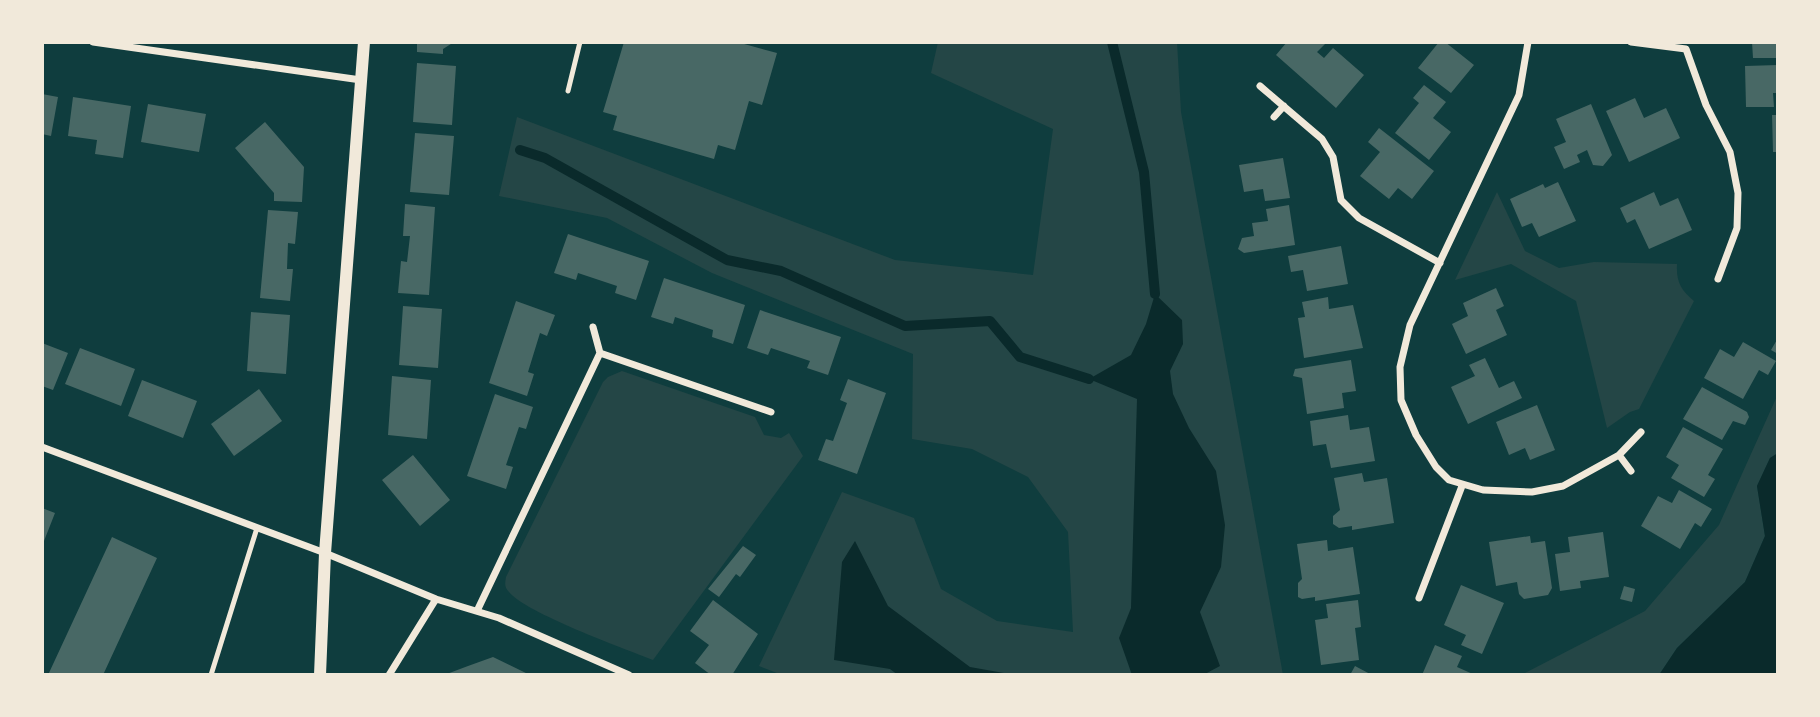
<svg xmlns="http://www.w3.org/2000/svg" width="1820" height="717" font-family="'PT Sans Narrow',sans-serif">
  <rect width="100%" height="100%" fill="#0f3d3e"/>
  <path fill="#244646" d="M938,42H1177L1181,112L1283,675H782L759,666L842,492L914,518L941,589L997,621L1073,632L1068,532L1028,477L972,449L912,439L913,354L712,273L607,218L499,196L517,117L895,260L1033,275L1053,129L931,73Z
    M1497,192L1525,251L1559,268L1594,262L1677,264C1676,282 1681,290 1694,301L1639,409L1630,412L1607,428L1576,301L1511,264L1455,280Z
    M622,371L755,417L764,435L781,438L789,433L803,456L653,660C623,648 526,613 509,592C504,587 505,583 506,577L603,382L608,377Z
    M1778,394V453L1770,458L1757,486L1765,536L1745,582L1677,648L1659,675H1521L1645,611L1719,525Z"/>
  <path fill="#0a2a2b" d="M1155,294L1182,320L1183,344L1170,371L1173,394L1189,428L1216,471L1225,525L1221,567L1200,612L1220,666L1203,675H1132L1119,638L1131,608L1137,399L1089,379L1131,355L1146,324Z
    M1778,453V675H1659L1677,648L1745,582L1765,536L1757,486L1770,458Z
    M855,541L888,606L970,667L1015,675H898L890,669L834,660L842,562Z"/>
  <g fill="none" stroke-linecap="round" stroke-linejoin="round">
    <path stroke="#0a2a2b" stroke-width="10" d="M1112,42L1144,172L1155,294
      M520,150L545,158L727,260L781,271L905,326L990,321L1020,357L1089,379"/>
  </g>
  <path fill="#486865" d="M417,42H454L443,49V54L417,52Z
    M624,42H737L777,53L762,105L749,101L735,150L718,145L714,159L613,130L617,116L603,112Z
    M1287,42H1327L1317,52L1324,58L1333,48L1364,75L1336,108L1276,55Z
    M1439,42H1445L1474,65L1451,93L1418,68Z
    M1752,42H1778V58H1753Z
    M417,63L456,66L452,125L413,122Z
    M1778,65V93H1773L1774,107H1746L1745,66Z
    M1424,85L1446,102L1433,118L1451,132L1429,160L1395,133L1419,103L1413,98Z
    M42,94L58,97L51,136L42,134Z
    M73,97L131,106L123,158L95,154L97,140L68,136Z
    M1635,98L1644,118L1666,108L1680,138L1629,162L1606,111Z
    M148,104L206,114L199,152L141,142Z
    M1591,104L1612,155L1603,166L1593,165L1587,150L1577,155L1580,162L1564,169L1554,147L1566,142L1556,119Z
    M1772,115H1778V152H1773Z
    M265,122L304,167L302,202L274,201V193L235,148Z
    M1379,128L1434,171L1412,199L1398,188L1389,199L1360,176L1380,152L1368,142Z
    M415,133L454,136L449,195L410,192Z
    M1283,158L1290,198L1265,201L1263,189L1244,192L1239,165Z
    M1558,182L1576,221L1539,237L1532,223L1522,227L1510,199L1543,184L1545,188Z
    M1654,192L1660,206L1678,198L1692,230L1649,249L1635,219L1627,223L1620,208Z
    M405,204L435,207L429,295L398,293L401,261L407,262L410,236H403Z
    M1289,205L1295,245L1244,253L1238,249L1242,238L1254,236L1252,223L1268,221L1266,209Z
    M268,210L298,212L295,244L288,243L287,269H293L290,301L260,298Z
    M568,234L649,261L636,300L615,293L617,286L578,273L576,280L554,273Z
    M1341,246L1348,284L1307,291L1303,270L1291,272L1288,256Z
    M664,278L745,305L733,344L712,337L713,330L675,317L673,324L651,317Z
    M1496,288L1504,306L1496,310L1507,335L1466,354L1452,324L1468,316L1463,303Z
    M1328,297L1329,309L1353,305L1363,348L1304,358L1298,318L1305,317L1302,302Z
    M516,301L555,315L547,336L540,333L528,372L534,374L527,396L489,383Z
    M403,306L442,309L438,368L399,365Z
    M760,310L841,337L828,375L807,368L810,361L771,348L768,355L747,348Z
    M251,312L290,315L286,374L247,371Z
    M1778,338V354L1771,350Z
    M1743,342L1776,361L1768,375L1759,370L1743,399L1704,378L1720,349L1734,357Z
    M42,343L68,353L53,390L42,386Z
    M80,348L135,369L121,406L65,384Z
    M1485,358L1499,388L1514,381L1522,398L1468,424L1451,387L1475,376L1469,365Z
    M1351,360L1356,391L1342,393L1344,408L1307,414L1302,378L1293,376L1295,369Z
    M392,376L431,380L427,439L388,435Z
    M848,379L886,393L857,474L818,460L826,439L833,441L847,403L840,400Z
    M142,380L197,401L183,438L128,416Z
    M1702,387L1747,412L1749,417L1745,425L1733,421L1722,440L1683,419Z
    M259,389L282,421L234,456L211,424Z
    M495,394L533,407L526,429L519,427L506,465L513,467L506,489L467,476Z
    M1537,405L1555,450L1530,460L1525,448L1509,455L1496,422Z
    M1348,415L1350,430L1369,427L1375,461L1331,468L1326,444L1313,446L1310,421Z
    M1683,427L1723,449L1708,475L1715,479L1704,497L1671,478L1679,465L1666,457Z
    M413,455L450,500L420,526L382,480Z
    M1362,473L1364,482L1387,478L1394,523L1352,530V526L1339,528L1333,524V516L1340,510L1334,478Z
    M1679,490L1712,509L1701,527L1695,523L1680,549L1641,526L1658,496L1672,503Z
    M42,508L55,513L44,541L42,540Z
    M1603,532L1609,577L1580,581L1581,588L1560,591L1555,554L1570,552L1568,537Z
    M1530,536L1531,543L1545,541L1552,588L1548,595L1524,599L1519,594L1517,582L1496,586L1489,542Z
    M112,537L157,558L103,675H48Z
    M1327,540L1328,551L1353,547L1360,594L1315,601V597L1302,599L1298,597V583L1302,579L1297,544Z
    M743,546L756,555L740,577L736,574L719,597L708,589Z
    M1461,585L1504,603L1482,654L1461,645L1466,635L1444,625Z
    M1624,586L1635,589L1632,602L1620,599Z
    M713,600L758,634L732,675H711L695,663L709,645L690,631Z
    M1358,600L1361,627L1355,628L1359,660L1321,665L1315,620L1328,618L1326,604Z
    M1435,645L1462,656L1457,667L1475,675H1422Z
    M493,657L530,675H444L468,666Z
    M1355,666L1372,675H1350Z"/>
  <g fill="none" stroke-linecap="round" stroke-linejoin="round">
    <path stroke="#f1e9da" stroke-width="5" d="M568,91L580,42
      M211,675L257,528"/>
    <path stroke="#f1e9da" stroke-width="7" d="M93,42L361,80
      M1528,42L1519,95L1410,325L1400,367L1401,400L1416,435L1436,467L1449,480L1483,490L1532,492L1563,486L1619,455L1641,432
      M1631,42L1686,49L1706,105L1730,152L1738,193L1737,228L1718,279
      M1260,86L1322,139L1333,157L1341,200L1359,218L1440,263
      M1274,117L1284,106
      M593,327L600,353
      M42,447L325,553L436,599L499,618L629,675
      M1619,455L1631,471
      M1419,598L1462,486
      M477,611L600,353L771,412
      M389,675L436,599"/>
    <path stroke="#f1e9da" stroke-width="12" d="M320,675L325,553L364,42"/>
  </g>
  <rect width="1820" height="717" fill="none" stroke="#f1e9da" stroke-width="88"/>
</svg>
